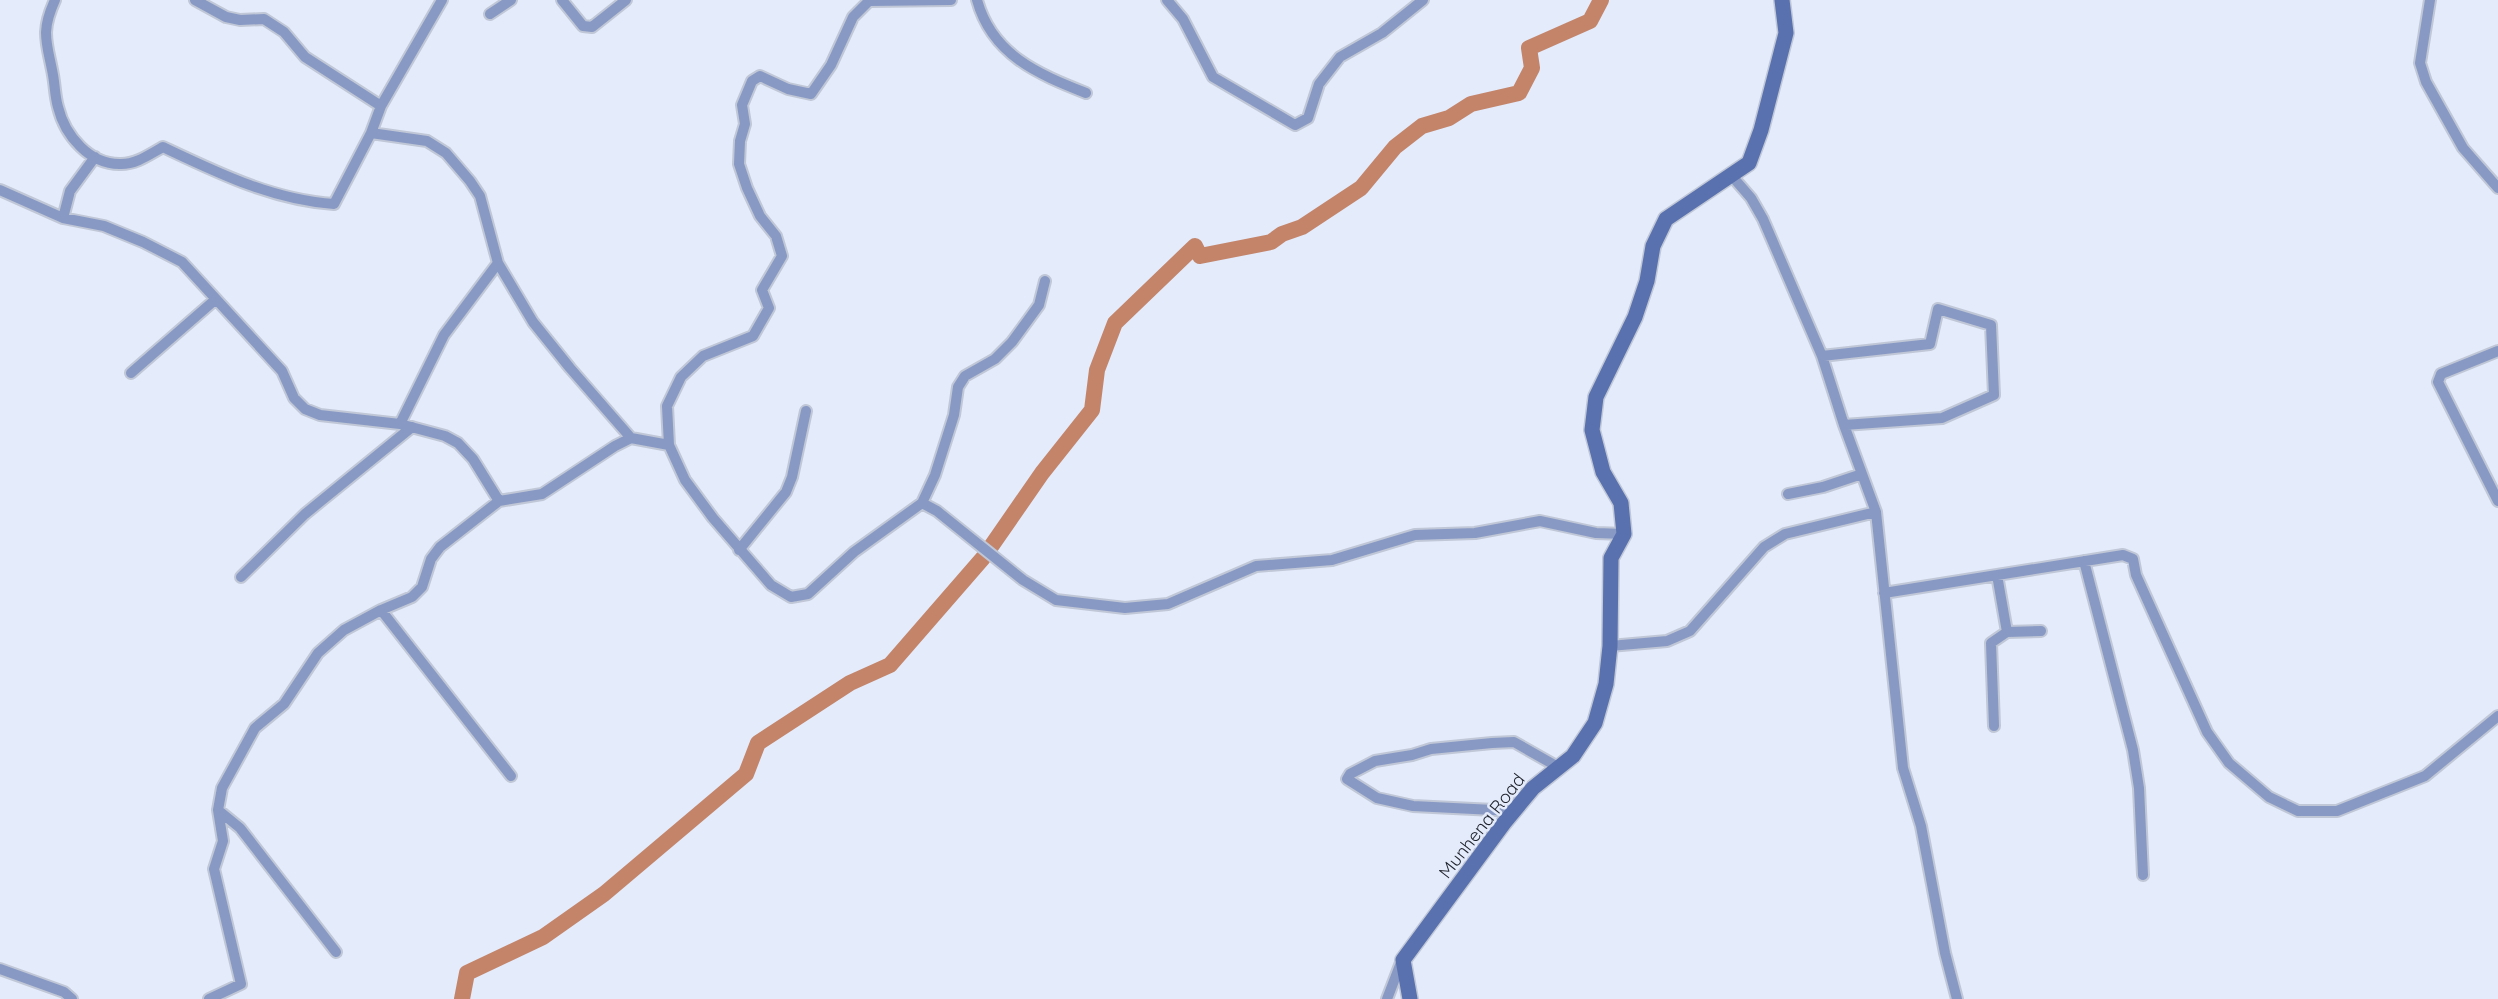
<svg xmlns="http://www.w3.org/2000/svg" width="2498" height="999" font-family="Quicksand,sans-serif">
  <rect width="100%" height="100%" fill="#e4ebfb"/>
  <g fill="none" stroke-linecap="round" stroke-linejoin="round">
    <path stroke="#c3846a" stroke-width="16" d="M990,548L1042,473L1092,410L1097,370L1115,323L1195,246L1200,256L1271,242L1282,234L1302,227L1361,188L1395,147L1422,126L1449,118L1471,104L1519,93L1532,68L1529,48L1590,21L1601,0
      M462,999L467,973L543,937L604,894L746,774L758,743L850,683L890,665L983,558"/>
    <g stroke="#c0c7d6" stroke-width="14">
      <path id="street" d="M55,0C40,33 47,42 53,75C55,86 55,97 58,107C65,136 90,165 121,164C137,164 150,154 163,147C218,173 273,200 334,204L371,133L381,106L442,0
        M195,0L226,17L240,20L264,19L284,32L305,57L381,106
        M562,0L583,26L592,27L626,0
        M977,0C992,55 1038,74 1086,93
        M1167,0L1183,19L1213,77L1295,125L1308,118L1319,84L1340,57L1382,33L1423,0
        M2430,0L2420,63L2426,82L2463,148L2498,188
        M490,14L511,0
        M371,133L427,141L446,153L470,181L480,196L498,263L533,322L570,368L631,438L669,445L685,480L713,518L771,585L791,597L808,594L854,552L922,503L937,511L1023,580L1056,600L1125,608L1168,604L1256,566L1332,560L1415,535L1475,533L1540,521L1596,533L1624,534
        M1731,175L1751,198L1763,219L1822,356L1844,425L1876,512L1903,768L1921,826L1945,953L1957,999
        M0,190L63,218L104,226L143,242L182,262L282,371L294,398L305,409L320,415L400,424L445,436L458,443L473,459L499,501
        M63,218L70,191L95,157
        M2498,351L2441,374L2438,382L2498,501
        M1822,356L1930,344L1938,309L1991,325L1994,395L1942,418L1844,425
        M131,373L216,299
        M400,424L444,335L498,263
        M669,445L667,406L681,377L703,356L753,336L769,308L762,290L782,256L776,236L760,216L747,188L739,164L740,141L745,124L742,105L752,81L760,76L788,89L811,94L831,65L853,17L869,1L951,0
        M1788,494L1823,487L1862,474
        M922,503L935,475L954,415L958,387L965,376L995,359L1012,342L1039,305L1045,281
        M739,550L786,492L792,477L806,411
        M2084,561L2133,750L2139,788L2143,875
        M1997,575L2007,632L2041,631
        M241,577L305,514L412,427
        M1884,593L2123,555L2133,559L2136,575L2207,732L2229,763L2269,797L2298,811H2337L2425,776L2498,716
        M1610,646L1667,641L1690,631L1764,547L1785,534L1876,512
        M1994,726L1991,643L2007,632
        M511,776L381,610L412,597L422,587L431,559L440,547L499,501L542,494L615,446L631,438
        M218,810L240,828L336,952
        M1514,811L1413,806L1377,798L1347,779L1350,774L1375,761L1412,755L1431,749L1492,743L1514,742L1558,767
        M0,969L64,992L72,999
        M209,999L241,984L214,869L223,841L218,810L222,788L255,728L284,704L318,653L344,630L381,610
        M1387,999L1402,960"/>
    </g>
    <g stroke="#c0c7d6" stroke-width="18">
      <path id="secondary" d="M1410,999L1403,960L1504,823L1533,788L1573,756L1595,723L1606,684L1610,646L1611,558L1624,534L1621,503L1603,472L1592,430L1596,397L1635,317L1647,281L1653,246L1666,219L1749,163L1761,130L1786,33L1782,0"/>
    </g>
    <use href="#street" stroke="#8899c4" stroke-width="10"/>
    <use href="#secondary" stroke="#5971ae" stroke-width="15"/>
  </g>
  <g text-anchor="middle" stroke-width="5" stroke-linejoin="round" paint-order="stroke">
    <g font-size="18" fill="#1d212b" stroke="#e4ebfb">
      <text transform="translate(1482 826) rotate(-52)" y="6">Munhena Road</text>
    </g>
  </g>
</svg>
